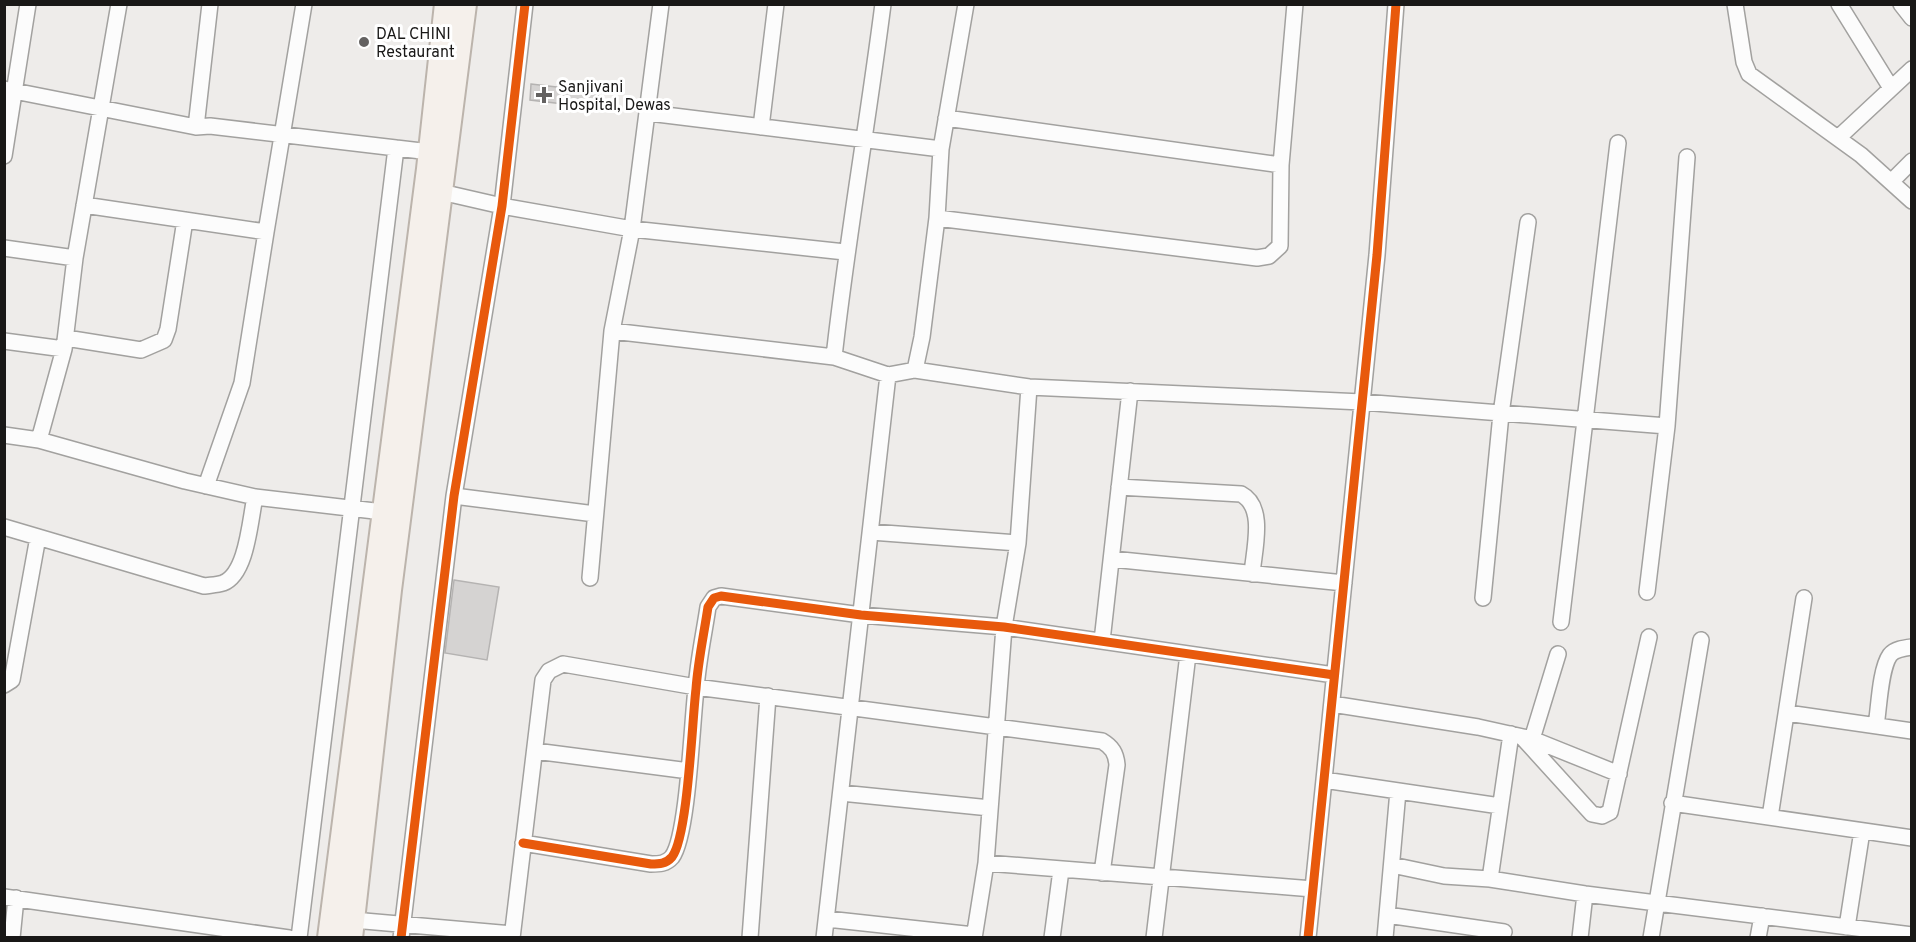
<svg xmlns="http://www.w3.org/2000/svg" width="1916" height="942" font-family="Overpass,sans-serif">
  <rect width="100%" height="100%" fill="#eeecea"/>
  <path fill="#d5d3d2" stroke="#b5b3b2" stroke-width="1.5" d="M531,84L599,92L597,108L530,100Z
    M454,580L499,587L487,660L445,653Z"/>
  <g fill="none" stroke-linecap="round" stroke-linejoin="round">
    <g stroke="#a2a19f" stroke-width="18">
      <path id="street" d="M1735,4L1744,62L1749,74L1861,155L1912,201
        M1839,4L1891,88
        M1901,4L1912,18
        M4,89L196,127L210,126L430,152
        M649,113L941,149L966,4
        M946,118L1281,165
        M196,127L210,4
        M761,127L776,4
        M1838,138L1912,69
        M941,149L937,218L1257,258L1269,256L1280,246L1281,165L1295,4
        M4,156L28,4
        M1892,181L1912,161
        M441,192L502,206L632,229L845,252
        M84,205L266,232L304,4
        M4,248L75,258L119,4
        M612,331L834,357L888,375
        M66,338L141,350L164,340L168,329L185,220
        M4,341L64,349L75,258
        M834,357C847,239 868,122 883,4
        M915,370L1029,387L1362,402L1667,426
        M4,435L39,440L64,349
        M39,440L185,481L255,497L383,512
        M206,486L242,383L266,232
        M1119,487L1241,494C1266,507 1254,549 1252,574
        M454,496L595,514
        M4,527L204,586C210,585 217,585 223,583C247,574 250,520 255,497
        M871,532L1018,543
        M1112,559L1344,583
        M590,578L612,331L632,229L661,4
        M1647,592L1667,426L1687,157
        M1483,598L1501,414L1528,222
        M1561,622L1618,143
        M1102,641L1130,391
        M4,685L12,680L38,537
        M1332,704L1478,727L1532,739L1619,774
        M1787,713L1912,731
        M1876,726C1879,708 1880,669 1890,655C1895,649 1904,648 1912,647
        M1522,737L1592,814L1602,816L1610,812L1649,637
        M1532,739L1558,654
        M535,751L689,771
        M1324,780L1500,806
        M841,793L990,808
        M1672,803L1912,838
        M1770,817L1804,598
        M523,843L651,864C659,864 666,864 672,857C688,836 692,721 696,689C698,661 704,634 708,607L714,598L721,596L861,615L1004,627L1334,675
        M986,863L1313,889
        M1392,865L1444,876L1490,879L1511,734
        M1490,879L1585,894L1912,935
        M4,897L289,938
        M1387,915L1504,932
        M827,919L974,935
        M353,920L512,934
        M1847,927L1862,831
        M12,938L16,898
        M299,938L396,148
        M401,938L454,496L502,206L525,4
        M512,938L543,680L549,671L563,664L696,687L1102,741C1112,747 1116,753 1117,765L1102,873
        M750,938L768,696
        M824,938L888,375L915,370L922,337L937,218
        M974,938L986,863L1004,627L1018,543L1029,387
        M1052,938L1061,870
        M1154,938L1188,654
        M1308,938L1377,255L1396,4
        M1385,938L1398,791
        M1580,938L1585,894
        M1651,938L1701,640
        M1758,938L1762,916"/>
    </g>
    <g stroke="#bcb4ac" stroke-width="26">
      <path id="primary" d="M329,938L428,169L446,4
        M351,938L390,590L465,4"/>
    </g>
    <use href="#street" stroke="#fcfcfc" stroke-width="15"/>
    <use href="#primary" stroke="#f5f0eb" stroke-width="22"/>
    <g stroke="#fff" stroke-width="13">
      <path id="cycleway" d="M523,843L651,864C659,864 666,864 672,857C688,836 692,721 696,689C698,661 704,634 708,607L714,598L721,596L861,615L1004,627L1334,675
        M401,938L454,496L502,206L525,4
        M1308,938L1377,255L1396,4"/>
    </g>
    <use href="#cycleway" stroke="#e8590c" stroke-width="9"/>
  </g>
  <g fill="#646261" stroke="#fff" stroke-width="2">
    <circle cx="364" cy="42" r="6"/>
    <path d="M541 86h6v6h6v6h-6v6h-6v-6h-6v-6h6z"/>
  </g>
  <g text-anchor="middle" stroke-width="6" stroke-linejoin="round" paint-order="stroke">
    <g font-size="16" fill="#191817" stroke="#fff" text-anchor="start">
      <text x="376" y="39">DAL CHINI<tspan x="376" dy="18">Restaurant</tspan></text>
      <text x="558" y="92">Sanjivani<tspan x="558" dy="18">Hospital, Dewas</tspan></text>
    </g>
  </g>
  <rect width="1916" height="942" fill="none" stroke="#191817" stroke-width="12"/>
</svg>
